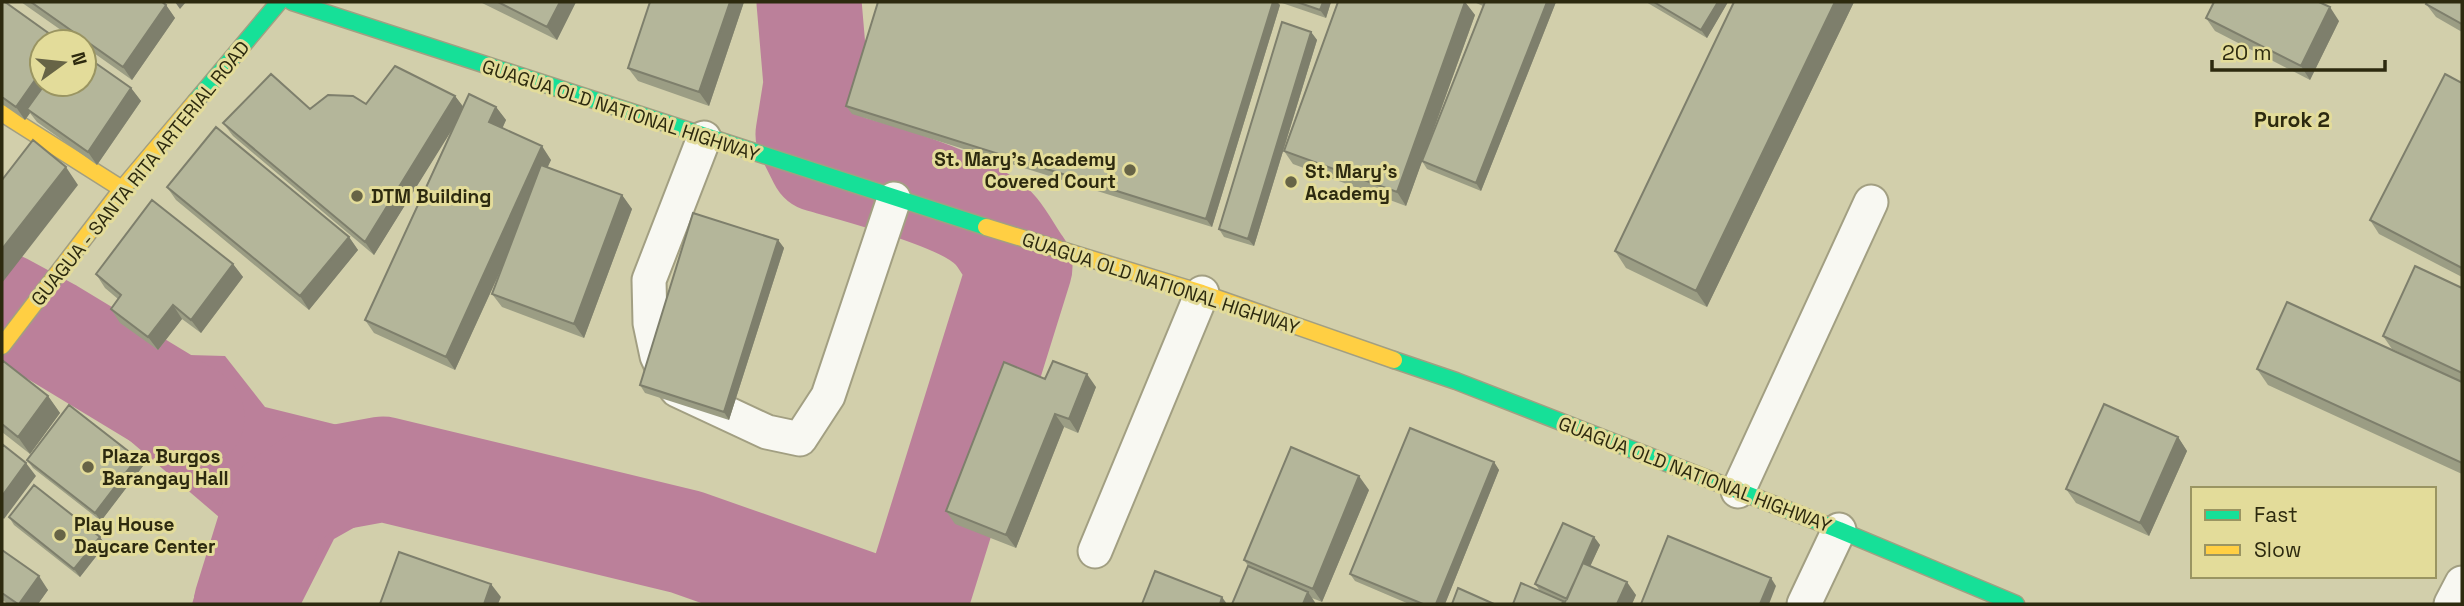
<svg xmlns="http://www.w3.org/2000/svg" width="2464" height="606" font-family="'Space Grotesk',sans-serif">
  <rect width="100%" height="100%" fill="#d2cfab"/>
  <path fill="#bb809a" d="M77,324L159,377L189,355L225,356L265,407L366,432L461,467L334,539L301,604H192L219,517L53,375Z"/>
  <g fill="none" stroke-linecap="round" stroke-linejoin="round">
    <path stroke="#bb809a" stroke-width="105" d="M809,2L816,84L808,134L821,160C864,172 968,199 996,231C1005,242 1012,256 1020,267L915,604
      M2,305L50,331L192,417
      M246,604L276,507L312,482L383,469L686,542L862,604"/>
    <g stroke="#a29f82" stroke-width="37">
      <path id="lane" d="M704,138L649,280L650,323L657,356L665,373L677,390L767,432L800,439L828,396L894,199
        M1738,491L1871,202
        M1095,551L1202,293
        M1804,604L1839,530
        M2451,604L2462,583"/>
    </g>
    <g stroke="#a29f82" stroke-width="19">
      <path id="fast" d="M292,2L986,227
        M196,101L279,2
        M1394,360L1456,381L1839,530L2016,604"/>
    </g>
    <g stroke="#a29f82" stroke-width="19">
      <path id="slow" d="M2,113L122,189
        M986,227L1202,293L1394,360
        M2,346L122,189L196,101"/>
    </g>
    <use href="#lane" stroke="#f8f8f2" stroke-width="33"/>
    <use href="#fast" stroke="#16e098" stroke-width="16"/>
    <use href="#slow" stroke="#ffcf43" stroke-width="16"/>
  </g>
  <path fill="#9b9d84" d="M2,2L42,42L131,88L141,101L97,165L37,122L30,113L25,120L2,104Z
    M21,2H162L166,5L175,18L132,80L84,46V42H78Z
    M480,2H576L557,40Z
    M650,2H744L709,106L638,81L628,68Z
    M878,2H1277L1280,5L1212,227L852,114L846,106Z
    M1279,2H1331L1326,18Z
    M1465,2L1475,15L1427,148L1483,6L1474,2H1556L1481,191L1427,169L1422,161L1406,206L1293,164L1284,151Z
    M1646,2H1728L1707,38Z
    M1734,2H1854L1707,307L1626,268L1615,251Z
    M2462,2V32L2436,17L2426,4Z
    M2206,18L2339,21L2310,80L2215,31Z
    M1311,32L1317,40L1254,246L1224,237L1219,229Z
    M2462,83V277L2379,234L2370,220Z
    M455,96L463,107H496L506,120L502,128L551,160L547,167L622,195L632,209L584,338L502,307L492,294L505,261L455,370L374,333L365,320L453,127L374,255L233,136L223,123L310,109Z
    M167,187L349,237L358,250L309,310L176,200Z
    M778,240L784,248L729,420L645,393L640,385Z
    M233,264L243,277L201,333L182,319L158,350L120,323L111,309L118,299L105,288L96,274Z
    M2462,288V382L2392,349L2383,336Z
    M2,360L48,396L60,413L30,454L2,432Z
    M2257,369L2462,382V474L2268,385Z
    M1045,379L1096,387L1078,433L1064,427L1016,548L955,524L946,511Z
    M2178,437L2187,451L2149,536L2076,503L2066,489Z
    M137,458L143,466L101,521L33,468L27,460Z
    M1494,462L1499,470L1445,604H1409L1355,581L1350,574Z
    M1369,490L1322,602L1312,598L1316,604L1249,567L1244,560Z
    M9,517L100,537L105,545L80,577L14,525Z
    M1594,537L1600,545L1590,566L1636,595L1632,604H1513L1540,591L1535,584Z
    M2,550L48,590L38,604H8L2,600Z"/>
  <path fill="#7e7f6c" d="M175,2H186L180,9Z
    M560,2H576L557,40L547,27Z
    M730,2H744L709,106L699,92Z
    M1273,2H1277L1280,5L1212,227L1206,219Z
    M1323,2H1331L1326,18L1320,10Z
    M1465,2L1475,15L1406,206L1397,192Z
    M1547,2H1556L1481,191L1476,183Z
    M1718,2H1728L1707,38L1701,30Z
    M1835,2H1854L1707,307L1696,291Z
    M166,5L175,18L132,80L123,67Z
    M2330,7L2339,21L2310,80L2301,66Z
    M1311,32L1317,40L1254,246L1248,239Z
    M42,70V84H51L27,109L30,113L25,120L16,107Z
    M131,88L141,101L97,165L88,152Z
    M455,96L465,109L374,255L365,242Z
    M496,107L506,120L499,136L489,122Z
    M542,146L551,160L455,370L446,357Z
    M66,167L78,185L2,283V249Z
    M622,195L632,209L584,338L574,324Z
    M349,237L358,250L309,310L300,296Z
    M778,240L784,248L729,420L724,412Z
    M233,264L243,277L201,333L191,320Z
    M173,305L182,319L158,350L148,337Z
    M1087,374L1096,387L1078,433L1069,419Z
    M48,396L60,413L30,454L18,437Z
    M1055,414L1064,427L1016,548L1006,535Z
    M2178,437L2187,451L2149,536L2140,523Z
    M137,458L143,466L101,521L95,513Z
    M1494,462L1499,470L1445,604H1436Z
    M26,463L36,476L4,519L2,517V496Z
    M1359,476L1369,490L1322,602L1313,589Z
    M100,537L105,545L80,577L74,569Z
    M1594,537L1600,545L1573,604L1567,599Z
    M39,576L48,590L38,604H19Z
    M1771,578L1776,586L1769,604H1760Z
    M1627,582L1636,595L1632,604H1617Z
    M491,584L501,597L498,604H484Z
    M1308,592L1316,604H1303Z
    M1222,597L1227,604H1220Z"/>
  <path fill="#b4b69a" stroke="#7e7f6c" stroke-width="2" d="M2,2H5L61,42H42V70L16,107L2,97Z
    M31,2H162L166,5L123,67Z
    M498,2H560L547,27Z
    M650,2H730L699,92L628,68Z
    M878,2H1273L1206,219L846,106Z
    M1297,2H1323L1320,10Z
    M1338,2H1465L1397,192L1284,151Z
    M1485,2H1547L1476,183L1422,161Z
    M1654,2H1718L1701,30Z
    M1734,2H1835L1696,291L1615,251Z
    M2214,2H2319L2330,7L2301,66L2206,18Z
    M2427,2H2462V24L2426,4Z
    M1282,22L1311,32L1248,239L1219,229Z
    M84,55L131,88L88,152L27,109L45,84H84Z
    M395,66L455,96L365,242L223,123L271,74L310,109L328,95L353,96L366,104Z
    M2445,74L2462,83V268L2370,220Z
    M469,94L496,107L489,122L542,146L446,357L365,320Z
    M216,127L349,237L300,296L167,187Z
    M33,140L66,167L2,249V180Z
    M541,165L622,195L574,324L492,294Z
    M152,200L233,264L191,320L173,305L148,337L111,309L121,295L96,274Z
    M693,213L778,240L724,412L640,385Z
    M2415,266L2462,288V373L2383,336Z
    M2287,302L2462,382V463L2257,369Z
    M2,360L48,396L18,437L2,424Z
    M1053,361L1087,374L1069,419L1055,414L1006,535L946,511L1004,362L1045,379Z
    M2104,404L2178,437L2140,523L2066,489Z
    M69,405L137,458L95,513L27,460Z
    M1410,428L1494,462L1436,604H1423L1350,574Z
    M2,444L26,463L2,496Z
    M1291,447L1359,476L1313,589L1244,560Z
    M34,485L100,537L74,569L9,517Z
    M1563,523L1594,537L1567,599L1535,584Z
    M1668,536L1771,578L1760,604H1641Z
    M2,550L39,576L19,604H18L2,593Z
    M399,552L491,584L484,604H380Z
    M1583,563L1627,582L1617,604H1564Z
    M1248,566L1308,592L1303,604H1232Z
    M1155,571L1222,597L1220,604H1142Z
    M1521,583L1563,601L1562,604H1513Z
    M1458,588L1494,604H1452Z"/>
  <g fill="#676446" stroke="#e3dc9a" stroke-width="2.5">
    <circle cx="1130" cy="170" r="7"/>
    <circle cx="1291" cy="182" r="7"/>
    <circle cx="357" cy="196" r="7"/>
    <circle cx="88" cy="467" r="7"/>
    <circle cx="60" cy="535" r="7"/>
  </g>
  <g text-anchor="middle" stroke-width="6" stroke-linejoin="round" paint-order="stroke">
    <g font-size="19" fill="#2d2a0f" stroke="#e3dc9a">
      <text transform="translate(621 110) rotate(18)" y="7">GUAGUA OLD NATIONAL HIGHWAY</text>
      <text transform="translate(140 173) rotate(-51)" y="7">GUAGUA - SANTA RITA ARTERIAL ROAD</text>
      <text transform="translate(1161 283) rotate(18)" y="7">GUAGUA OLD NATIONAL HIGHWAY</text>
      <text transform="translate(1695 474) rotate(21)" y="7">GUAGUA OLD NATIONAL HIGHWAY</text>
    </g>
    <g font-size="19" font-weight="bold" fill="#2d2a0f" stroke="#e3dc9a" text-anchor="start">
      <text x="1116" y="166" text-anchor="end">St. Mary's Academy<tspan x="1116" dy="22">Covered Court</tspan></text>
      <text x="1305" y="178">St. Mary's<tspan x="1305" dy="22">Academy</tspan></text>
      <text x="371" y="203">DTM Building</text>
      <text x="102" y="463">Plaza Burgos<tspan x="102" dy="22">Barangay Hall</tspan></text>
      <text x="74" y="531">Play House<tspan x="74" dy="22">Daycare Center</tspan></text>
    </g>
    <g font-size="21" font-weight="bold" fill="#2d2a0f" stroke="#e3dc9a">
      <text x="2292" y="127">Purok 2</text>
    </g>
  </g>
  <rect width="2464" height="606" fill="none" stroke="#2d2a0f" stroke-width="7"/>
  <rect x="2191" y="487" width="245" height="91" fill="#e3dc9a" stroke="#9a9562" stroke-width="2"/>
  <rect x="2205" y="510" width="35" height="10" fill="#16e098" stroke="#9a9562" stroke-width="2"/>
  <text x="2254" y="522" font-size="21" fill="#2d2a0f">Fast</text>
  <rect x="2205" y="545" width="35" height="10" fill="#ffcf43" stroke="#9a9562" stroke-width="2"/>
  <text x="2254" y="557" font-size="21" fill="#2d2a0f">Slow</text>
  <g transform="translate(63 63) rotate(75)"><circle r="33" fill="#e3dc9a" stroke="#9a9562" stroke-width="2"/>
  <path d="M0-5L12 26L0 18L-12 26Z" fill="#676446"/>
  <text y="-10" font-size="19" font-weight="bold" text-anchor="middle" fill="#2d2a0f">N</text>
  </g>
  <path d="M2212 60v10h173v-10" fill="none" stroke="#2d2a0f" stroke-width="3.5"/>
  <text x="2222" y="60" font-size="21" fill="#2d2a0f" stroke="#e3dc9a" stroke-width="5" paint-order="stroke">20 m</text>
</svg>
